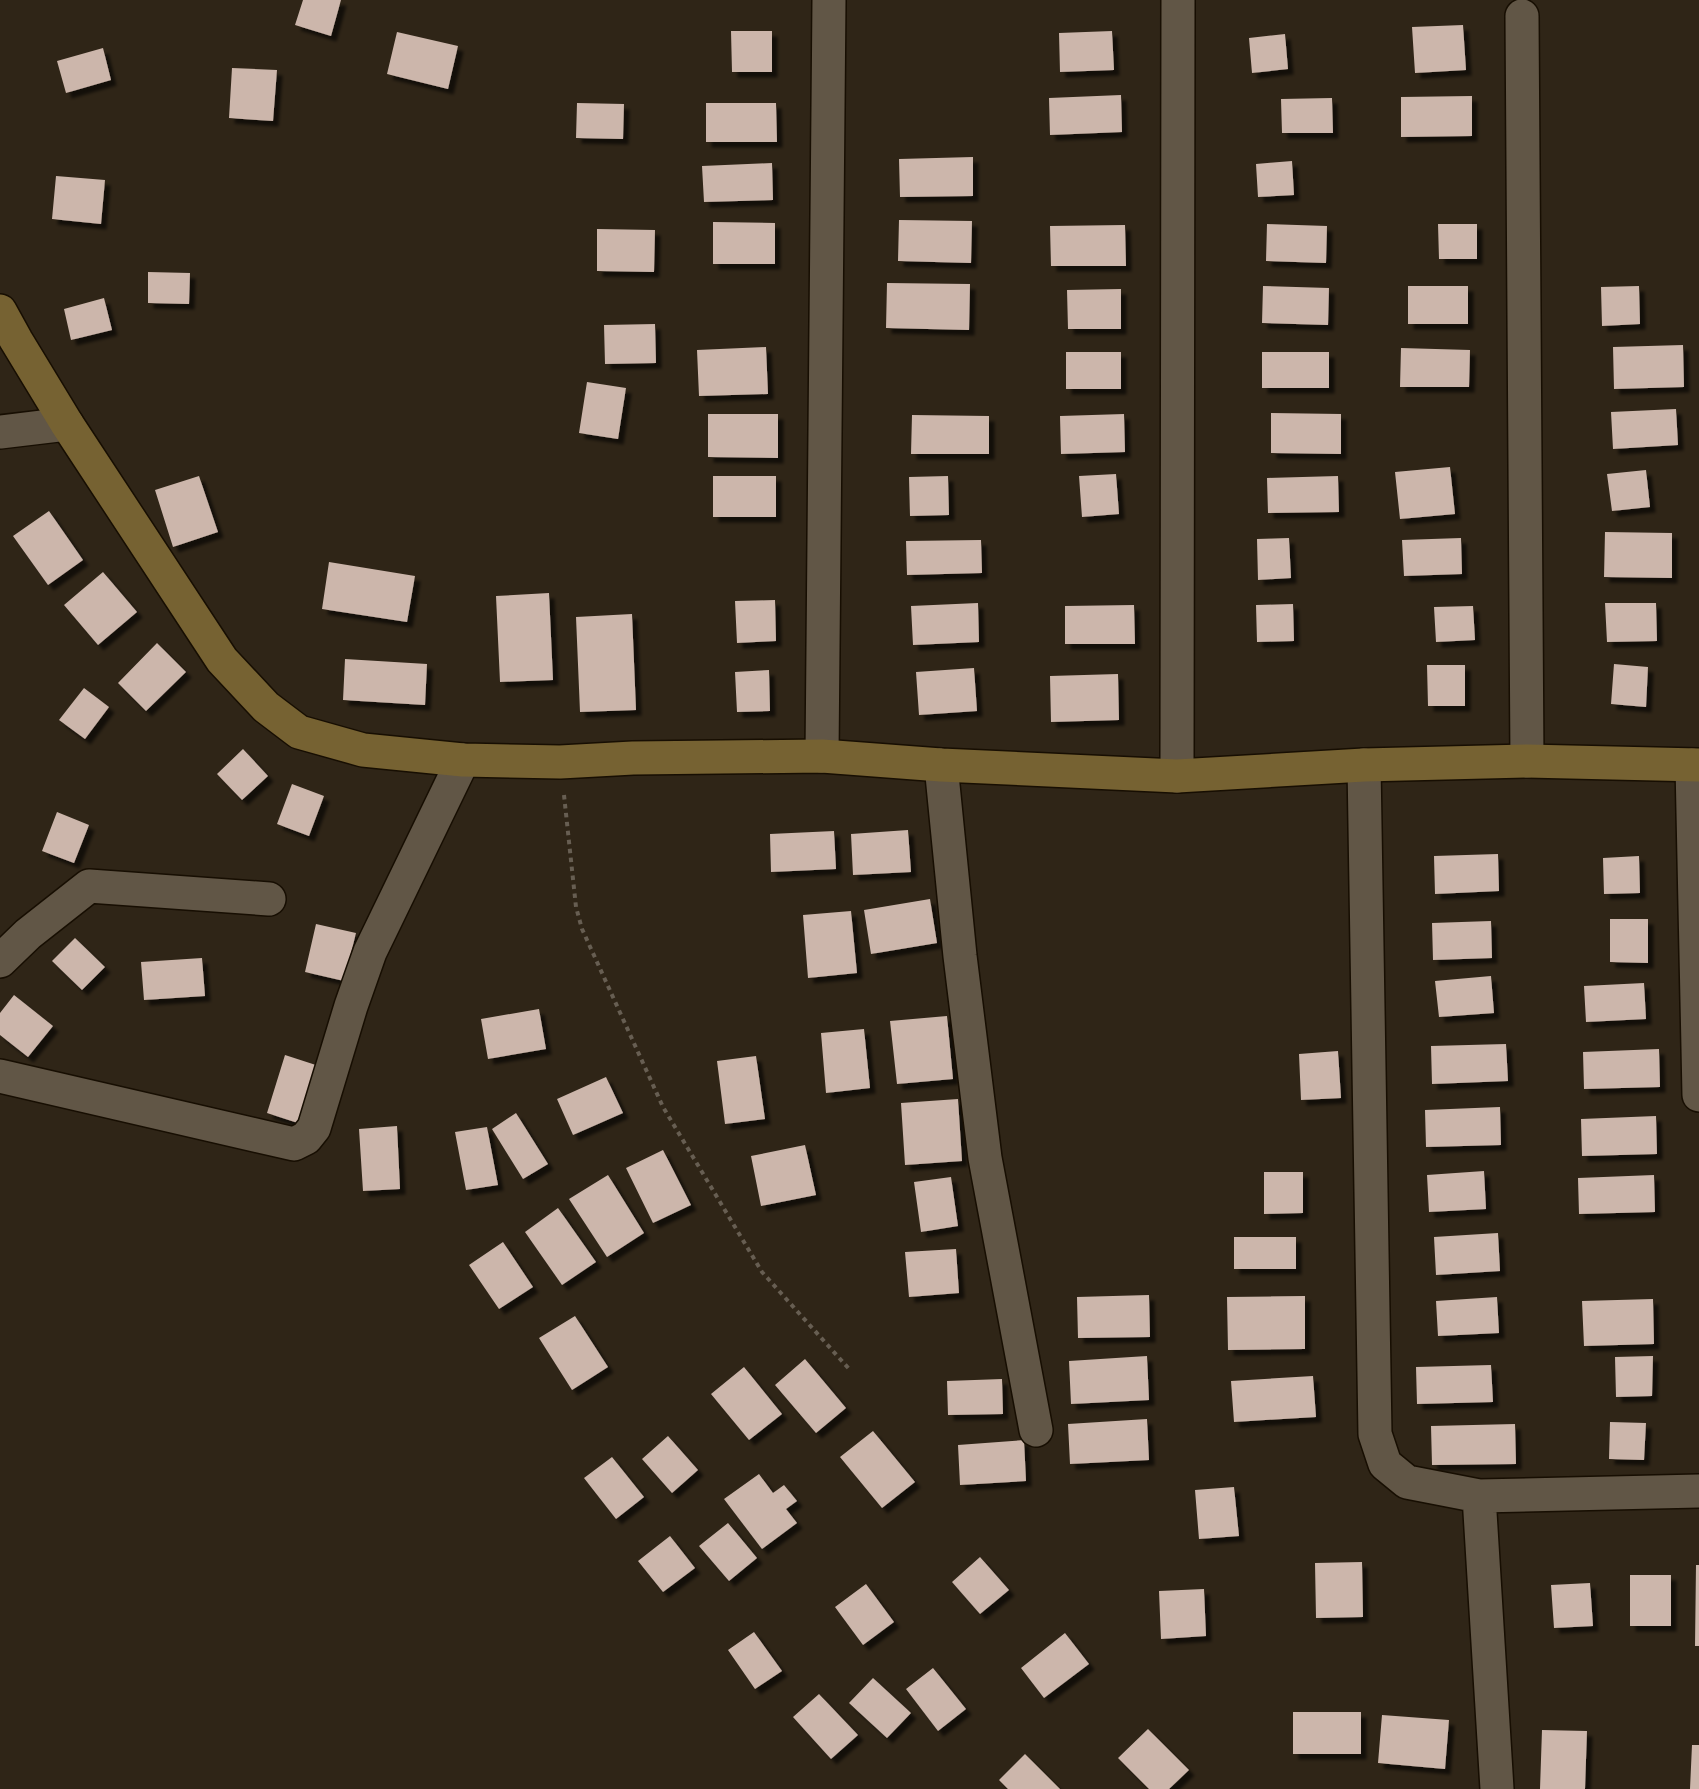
<svg xmlns="http://www.w3.org/2000/svg" width="1699" height="1789" font-family="Manrope,sans-serif">
  <defs>
    <filter id="shadow"><feDropShadow dx="5.5" dy="5.5" stdDeviation="1.5" flood-color="#0009"/></filter>
  </defs>
  <rect width="100%" height="100%" fill="#2f2517"/>
  <path fill="#ccb6ab" filter="url(#shadow)" d="M303,0H341L331,36L295,25Z
    M1463,25L1466,70L1415,73L1412,27Z
    M731,31H772V72H732Z
    M1112,31L1114,70L1060,72L1059,33Z
    M397,32L458,46L448,89L387,74Z
    M1285,34L1288,69L1252,73L1249,38Z
    M103,48L111,80L66,93L57,61Z
    M232,68L277,70L273,121L229,118Z
    M1121,95L1122,132L1050,135L1049,98Z
    M1472,96V136L1401,137V97Z
    M1332,98L1333,133H1282L1281,99Z
    M577,103L624,104L623,139L576,138Z
    M706,103H776L777,142H706Z
    M973,157V196L900,197L899,159Z
    M1292,161L1294,195L1258,197L1256,164Z
    M772,163L773,200L704,202L702,166Z
    M56,176L105,180L101,224L52,219Z
    M899,220L972,221L971,263L898,261Z
    M713,222L775,223V264H713Z
    M1267,224L1327,226L1326,263L1266,261Z
    M1438,224H1477V259H1439Z
    M1125,225L1126,266H1051L1050,226Z
    M597,229L655,230L654,272L597,271Z
    M148,272L190,273L189,304L148,303Z
    M887,283L970,284L969,330L886,328Z
    M1263,286L1329,288L1328,325L1262,323Z
    M1408,286H1468V324H1408Z
    M1639,286L1640,324L1602,326L1601,287Z
    M1121,289V329H1068L1067,290Z
    M104,298L112,330L71,340L64,309Z
    M655,324L656,363L605,364L604,325Z
    M1683,345L1684,387L1614,389L1613,347Z
    M766,347L768,394L699,396L697,350Z
    M1401,348L1470,350L1469,387H1400Z
    M1066,352H1121V389H1066Z
    M1262,352H1329V388H1262Z
    M587,382L626,388L618,439L579,433Z
    M1676,409L1678,445L1613,449L1611,412Z
    M1271,413L1341,414V454L1271,453Z
    M708,414H778V458L708,457Z
    M1124,414L1125,452L1061,454L1060,416Z
    M912,415L989,416V454H911Z
    M1450,467L1455,514L1400,519L1395,472Z
    M1646,470L1650,507L1612,511L1607,474Z
    M1116,474L1119,514L1082,517L1079,476Z
    M199,476L218,532L173,547L155,490Z
    M713,476H776V517H713Z
    M948,476L949,515L910,516L909,477Z
    M1338,476L1339,512L1268,513L1267,478Z
    M49,511L83,560L48,585L13,536Z
    M1605,532L1672,533V578L1604,577Z
    M1289,538L1291,578L1258,580L1257,539Z
    M1461,538L1462,574L1404,576L1402,540Z
    M981,540L982,573L907,575L906,541Z
    M329,562L415,576L407,622L322,609Z
    M103,572L137,612L98,645L64,605Z
    M549,593L553,680L500,682L496,596Z
    M775,600L776,641L737,643L735,601Z
    M978,603L979,642L913,645L911,606Z
    M1605,603H1656L1657,641L1607,642Z
    M1293,604L1294,641L1257,642L1256,605Z
    M1134,605L1135,644H1065V606Z
    M1473,606L1475,640L1436,642L1434,607Z
    M632,614L636,710L580,712L576,617Z
    M157,643L186,672L146,711L118,683Z
    M345,659L427,664L425,705L343,700Z
    M1614,664L1648,667L1646,707L1611,704Z
    M1427,665H1465V706H1428Z
    M974,668L977,711L919,715L916,672Z
    M769,670L770,711L737,712L735,672Z
    M1118,674L1119,720L1051,722L1050,676Z
    M84,688L109,707L85,739L59,720Z
    M243,749L268,776L242,800L217,774Z
    M292,784L324,796L309,836L277,824Z
    M57,812L89,825L74,863L42,851Z
    M908,830L911,872L853,875L851,834Z
    M834,831L836,869L771,872L770,834Z
    M1498,854L1499,891L1435,894L1434,856Z
    M1639,856L1640,893L1604,894L1603,858Z
    M930,899L937,943L871,954L864,910Z
    M851,911L857,973L808,978L803,915Z
    M1610,919H1648V963L1610,962Z
    M1491,921L1492,958L1433,960L1432,923Z
    M316,924L356,933L344,981L305,972Z
    M75,938L105,967L82,990L52,961Z
    M202,958L205,996L144,1000L141,962Z
    M1491,976L1494,1013L1439,1017L1435,981Z
    M1644,983L1646,1019L1586,1022L1584,986Z
    M14,995L53,1026L28,1057L0,1035V1013Z
    M539,1009L546,1049L488,1059L481,1019Z
    M947,1016L953,1079L897,1084L890,1021Z
    M864,1029L870,1088L826,1093L821,1033Z
    M1506,1044L1508,1081L1432,1084L1431,1046Z
    M1659,1049L1660,1087L1584,1089L1583,1052Z
    M1338,1051L1341,1098L1301,1100L1299,1054Z
    M285,1055L322,1067L304,1125L267,1113Z
    M756,1056L765,1119L725,1124L717,1061Z
    M606,1077L623,1113L573,1135L557,1099Z
    M958,1099L962,1161L905,1165L901,1103Z
    M1500,1107L1501,1145L1426,1147L1425,1110Z
    M516,1113L548,1164L523,1179L492,1129Z
    M1656,1116L1657,1154L1582,1156L1581,1119Z
    M397,1126L400,1189L363,1191L359,1129Z
    M487,1127L498,1185L466,1190L455,1132Z
    M805,1145L816,1195L761,1206L751,1156Z
    M663,1150L691,1205L653,1223L626,1168Z
    M1484,1171L1486,1209L1429,1212L1427,1175Z
    M1264,1172H1303V1213L1264,1214Z
    M608,1175L644,1233L607,1257L569,1199Z
    M1654,1175L1655,1212L1579,1214L1578,1178Z
    M951,1177L958,1226L921,1232L914,1182Z
    M558,1208L596,1262L562,1285L525,1232Z
    M1498,1233L1500,1271L1436,1275L1434,1237Z
    M1234,1237H1296V1269H1234Z
    M503,1242L533,1287L499,1309L469,1265Z
    M956,1249L959,1293L909,1297L905,1252Z
    M1149,1295L1150,1337L1078,1338L1077,1297Z
    M1305,1296V1349L1228,1350L1227,1297Z
    M1497,1297L1499,1333L1438,1336L1436,1301Z
    M1653,1299L1654,1344L1584,1346L1582,1301Z
    M575,1316L608,1367L572,1390L539,1338Z
    M1147,1356L1149,1400L1071,1404L1069,1361Z
    M1653,1356L1652,1396L1616,1397L1615,1357Z
    M805,1359L846,1408L816,1433L775,1385Z
    M1491,1365L1493,1402L1417,1404L1416,1367Z
    M744,1367L782,1414L749,1440L711,1394Z
    M1313,1376L1316,1417L1234,1422L1231,1381Z
    M1002,1379L1003,1414L948,1415L947,1381Z
    M1147,1419L1149,1460L1070,1464L1068,1424Z
    M1610,1422L1646,1423L1644,1460L1609,1459Z
    M1515,1424L1516,1464L1432,1465L1431,1426Z
    M873,1431L915,1482L882,1508L840,1457Z
    M668,1436L698,1470L672,1493L642,1459Z
    M1024,1440L1026,1481L960,1485L958,1445Z
    M612,1457L644,1497L616,1519L584,1478Z
    M759,1474L773,1493L784,1485L797,1501L786,1509L797,1523L762,1549L724,1499Z
    M1234,1487L1239,1536L1199,1539L1195,1490Z
    M728,1523L757,1558L729,1581L699,1546Z
    M670,1536L695,1568L663,1592L638,1561Z
    M980,1557L1009,1590L980,1614L952,1582Z
    M1362,1562L1363,1617L1316,1618L1315,1563Z
    M1696,1565H1699V1646H1695Z
    M1630,1575H1671V1626H1630Z
    M1590,1583L1593,1626L1554,1628L1551,1585Z
    M866,1584L894,1622L863,1645L835,1607Z
    M1204,1589L1206,1636L1161,1639L1159,1591Z
    M754,1632L782,1671L755,1689L728,1650Z
    M1065,1633L1089,1664L1044,1698L1021,1668Z
    M933,1668L966,1709L938,1731L906,1689Z
    M873,1678L911,1713L887,1738L849,1703Z
    M819,1694L858,1735L831,1759L793,1717Z
    M1293,1712H1361V1754H1293Z
    M1382,1715L1449,1720L1445,1769L1378,1763Z
    M1148,1729L1189,1770L1169,1789H1149L1118,1758Z
    M1542,1730L1587,1731L1585,1789H1540Z
    M1692,1745H1699V1789H1690Z
    M1025,1754L1060,1789H1008L999,1780Z"/>
  <g fill="none" stroke-linecap="round" stroke-linejoin="round">
    <g stroke="#170e02" stroke-width="36">
      <path id="street" d="M1522,16L1527,761
        M0,432L67,424
        M822,756L829,0
        M941,765L960,956L985,1158L1036,1430
        M1364,765L1375,1434L1385,1464L1407,1482L1479,1496L1699,1491
        M1692,765L1699,1095
        M1177,776L1178,0
        M0,961L28,934L89,886L269,899
        M0,1076L294,1144L306,1138L314,1128L351,1006L370,952L463,760
        M1479,1496L1497,1789"/>
    </g>
    <g stroke="#170e02" stroke-width="36">
      <path id="secondary" d="M0,311L16,340L67,424L222,660L266,707L299,732L363,750L463,760L560,762L633,758L822,756L941,765L1177,776L1364,765L1527,761L1699,765"/>
    </g>
    <path stroke="#675e52" stroke-width="4" stroke-dasharray="4.5 4.5" stroke-linecap="butt" d="M564,795L576,907L582,929L663,1107L762,1272L850,1370"/>
    <use href="#street" stroke="#615646" stroke-width="33"/>
    <use href="#secondary" stroke="#766232" stroke-width="33"/>
  </g>
</svg>
